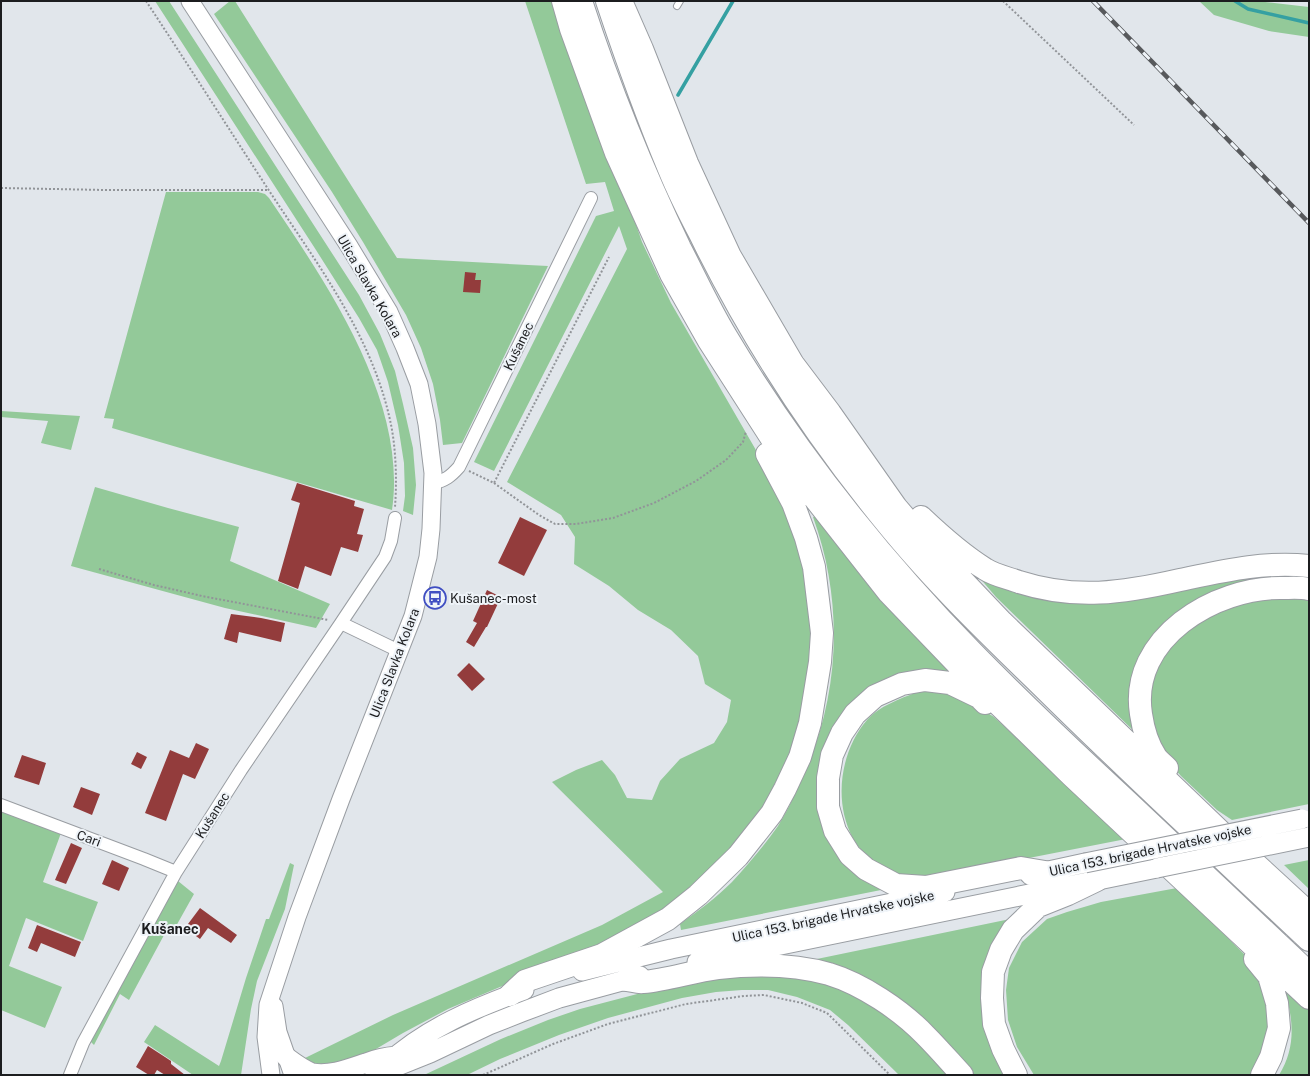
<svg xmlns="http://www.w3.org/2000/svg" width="1310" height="1076" font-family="'Public Sans',sans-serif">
  <rect width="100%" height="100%" fill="#e1e6eb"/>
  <path fill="#93c999" d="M155,1H169L359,295L380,334L395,371L403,404L413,448L416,485L413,515L403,511L405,496L404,463L398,425L388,382L377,350L359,318L316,250Z
    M230,1H235L397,258L548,266L462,443L443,445L440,420L433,384L421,348L406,315L363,242L332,192L214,14Z
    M525,1H559L642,242L671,303L775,483L796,522L817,618L795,755L731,858L644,926L448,1009L403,1033L349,1065L319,1066L305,1058L393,1015L602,925L663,892L552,782L576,770L602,760L615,775L627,798L652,800L660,781L680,759L714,743L727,722L731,700L705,684L698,656L671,630L638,610L609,586L574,564L575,537L561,515L507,482L627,249L619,226L494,471L474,462L596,216L614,211L605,182L586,184Z
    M1199,1H1256L1309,7V37L1269,31L1214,15Z
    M166,192H258L265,194L269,198C327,284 408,401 392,510L112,428L114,419L104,418Z
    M1,411L80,416L71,450L41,443L48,421L1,417Z
    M95,487L168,508L239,527L230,561L330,604L316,628L225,608L71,566Z
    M819,515L963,679L866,696L823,803L883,887L881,890L681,930L680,924C698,911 716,898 732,882C748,864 764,846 778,826C786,813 793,799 799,785C840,701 845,605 813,517Z
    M973,570L1058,602L1084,604L1111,602L1244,575L1309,574V582L1279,581L1157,639L1140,737L996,597Z
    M1270,597L1309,600V804L1232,820L1217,810L1181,776L1159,751L1150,728V677L1177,635L1207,615L1238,603Z
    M917,692H940L966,699L994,717L1126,839L931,877C916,877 900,877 886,870C831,842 830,763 867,720C879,706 900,699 917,692Z
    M1,810L61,833L43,882L98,902L83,941L26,918L9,966L62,987L45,1028L1,1010Z
    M1309,860V889L1284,865Z
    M290,863L294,865L285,909L257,981L251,1009L241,1075H193L144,1042L155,1025L219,1066L221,1061L246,978L266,919H269Z
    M178,881L194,894L175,928L170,924L129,1000L120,994L94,1045L90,1041Z
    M1177,888L1244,954L1258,972L1274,1012L1255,1075H1034L1017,1047L1008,1020L1006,990L1009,968L1022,942L1047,919L1067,912L1101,902Z
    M1015,918L995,954L1008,1075H972L812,960Z
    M782,973L841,988L895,1018L950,1075H899L848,1025L830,1010L797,997L768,990H742L716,992L682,998L608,1018L559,1035L500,1059L467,1075H424L501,1039L548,1020L580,1009L683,982L715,976Z
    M1284,987L1309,1010V1075H1279C1297,1046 1293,1018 1284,987Z"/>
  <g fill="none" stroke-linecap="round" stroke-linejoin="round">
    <path stroke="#35a0a2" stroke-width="3.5" d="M1235,1L1248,9L1309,23
      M678,95L733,1"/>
  </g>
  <path fill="#933c3c" d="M465,272L476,273L475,280H481L480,293L463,292Z
    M297,483L355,501L354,506L364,509L357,534L363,535L358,552L341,547L331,576L305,566L298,589L278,581L300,503L291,500Z
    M520,517L547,530L524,576L498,563Z
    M487,590L501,597L487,627H486L474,647L466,642L477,623L473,621Z
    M231,614L261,618L285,623L281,642L239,632L237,643L224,639Z
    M469,663L485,679L472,691L457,675Z
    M196,743L209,749L195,779L183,774L166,821L145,813L170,750L189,758Z
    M137,752L147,757L141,769L131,764Z
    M22,755L46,763L39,785L14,777Z
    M81,787L100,794L92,815L73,807Z
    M71,843L82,848L66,884L55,880Z
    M112,860L129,868L119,891L102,884Z
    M200,908L237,935L231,943L208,928L200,939L185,928Z
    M37,925L81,942L75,957L41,943L37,952L28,948Z
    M148,1046L165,1057L171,1061V1064L185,1075H165L157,1070L154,1075H149L136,1067Z"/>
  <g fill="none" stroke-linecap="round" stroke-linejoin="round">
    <g stroke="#999da2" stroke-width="8">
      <path id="service" d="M677,6L680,1"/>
    </g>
    <g stroke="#999da2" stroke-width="14">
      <path id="minor" d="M433,483C445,481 451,476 459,467L591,198
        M341,623L385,557L391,541L395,518
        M1,805L144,859L176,872
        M70,1075L83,1043L176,872L241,770L341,623L399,651"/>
    </g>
    <g stroke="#999da2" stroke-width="19">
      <path id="secondary" d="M190,1L349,246L389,312L405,348L419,384L427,424L433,473L431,529L428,557L413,616L341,799L297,917L268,1005L266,1037L271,1075
        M274,1006L278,1032L293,1075"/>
    </g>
    <g stroke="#999da2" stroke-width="21">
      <path id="primary" d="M1030,875L1085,863
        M697,962L1157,868
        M582,971L671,949L945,892
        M285,1056C293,1062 302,1069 312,1073C331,1076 348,1069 366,1063C376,1059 386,1057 397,1056
        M387,1064C426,1028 475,1008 524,990
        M375,1075L430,1053L489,1025L522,1012L559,998L640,976"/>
    </g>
    <g stroke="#999da2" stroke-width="24">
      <path id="motorway" d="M563,1L571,29L616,153L671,274L709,341L790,467L889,593L962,669L1072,776L1309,998
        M581,1C608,84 642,169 680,248C695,277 709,308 726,336C794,450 880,558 973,653C1023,704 1076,754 1129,803C1189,860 1249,916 1309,973
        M607,1C626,58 646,114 669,169C678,191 689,213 700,234C750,336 812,432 884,520C934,582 992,638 1049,693C1134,777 1222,858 1309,940
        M621,1L642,49L687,163L730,256L793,364L830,413L896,507L927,543L1002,622L1224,835L1309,913
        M921,517C941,536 961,554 985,569C994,575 1008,578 1019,582C1075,600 1123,593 1180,580C1223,571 1265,561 1309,566
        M985,703L979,697L950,683L925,680L902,684L875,696L855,714L842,733L832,755L828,778V807L835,831L850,855L866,869L896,885L926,887L1021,868L1045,872
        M1167,768C1163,764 1159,761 1156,757C1148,745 1143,728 1141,714C1129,638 1215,587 1282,588C1290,588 1301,587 1309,589
        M1255,959L1269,976L1277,1003L1279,1028L1271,1057L1262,1075
        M626,980C631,980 638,983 643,982C668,980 693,971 718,968C755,964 793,964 829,974C862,984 901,1010 925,1035C938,1048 950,1062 962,1075
        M510,995L525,981L602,955L668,919L698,895L738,856L772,813L785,789L800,757L810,723L820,662L822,633L814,567L806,538L793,503L767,454
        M1016,1075L1003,1049L994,1024L992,998L993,972L1001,950L1013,930L1038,906L1068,894L1097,880"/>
    </g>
    <path stroke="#919498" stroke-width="2" stroke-dasharray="2 2" stroke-linecap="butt" d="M146,1C187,63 227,126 268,189C315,261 371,333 390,420C396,446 397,480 395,507
      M1003,1L1134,125
      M1,188L105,190H269
      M469,471L494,483L609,257
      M494,483L539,515L555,524H576L613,518L654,503L696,481L726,460L743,442L746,431
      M99,569L154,585L202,596L328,620
      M483,1075L553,1044L608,1024L686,1004L744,996L764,995L802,1003L827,1013L890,1075"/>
    <use href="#service" stroke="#fff" stroke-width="6"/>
    <use href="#minor" stroke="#fff" stroke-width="12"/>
    <use href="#secondary" stroke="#fff" stroke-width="17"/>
    <use href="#primary" stroke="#fff" stroke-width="19"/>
    <use href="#motorway" stroke="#fff" stroke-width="22"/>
    <g stroke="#57595c" stroke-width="4.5">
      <path id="rail" d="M1093,1L1309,223"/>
    </g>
    <use href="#rail" stroke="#eef3f8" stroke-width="3" stroke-dasharray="9" stroke-linecap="butt"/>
    <g stroke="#999da2" stroke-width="21" stroke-linecap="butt">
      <path id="primary-bridge" d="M1085,863L1302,819
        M1157,868L1309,837"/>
    </g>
    <use href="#primary-bridge" stroke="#fff" stroke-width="19"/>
  </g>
  <defs>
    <g id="bus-ring" transform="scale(1.15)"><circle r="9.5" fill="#eef3f8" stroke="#3f4ec2" stroke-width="1.5"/><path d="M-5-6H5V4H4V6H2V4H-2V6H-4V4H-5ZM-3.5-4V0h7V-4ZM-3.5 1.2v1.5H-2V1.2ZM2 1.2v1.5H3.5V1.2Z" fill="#3f4ec2"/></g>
  </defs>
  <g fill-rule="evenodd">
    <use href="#bus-ring" x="435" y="598"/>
  </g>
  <g text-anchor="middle" stroke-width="4" stroke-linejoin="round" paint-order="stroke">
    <g font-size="13" fill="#1c1d1f" stroke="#eef3f8">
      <text transform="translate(370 286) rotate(60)" y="5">Ulica Slavka Kolara</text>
      <text transform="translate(518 346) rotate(-64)" y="5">Kušanec</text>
      <text transform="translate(394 663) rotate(-69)" y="5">Ulica Slavka Kolara</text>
      <text transform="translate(212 815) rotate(-58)" y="5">Kušanec</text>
      <text transform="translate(89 838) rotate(20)" y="5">Cari</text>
      <text transform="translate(1150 850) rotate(-12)" y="5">Ulica 153. brigade Hrvatske vojske</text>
      <text transform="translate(833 916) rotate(-12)" y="5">Ulica 153. brigade Hrvatske vojske</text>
    </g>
    <g font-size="13" fill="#1c1d1f" stroke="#eef3f8" text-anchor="start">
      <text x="450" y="603">Kušanec-most</text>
    </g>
    <g font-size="14" font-weight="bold" fill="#1c1d1f" stroke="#eef3f8">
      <text x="170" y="934">Kušanec</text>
    </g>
  </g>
  <rect width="1310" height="1076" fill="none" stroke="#1c1d1f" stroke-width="4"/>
</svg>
